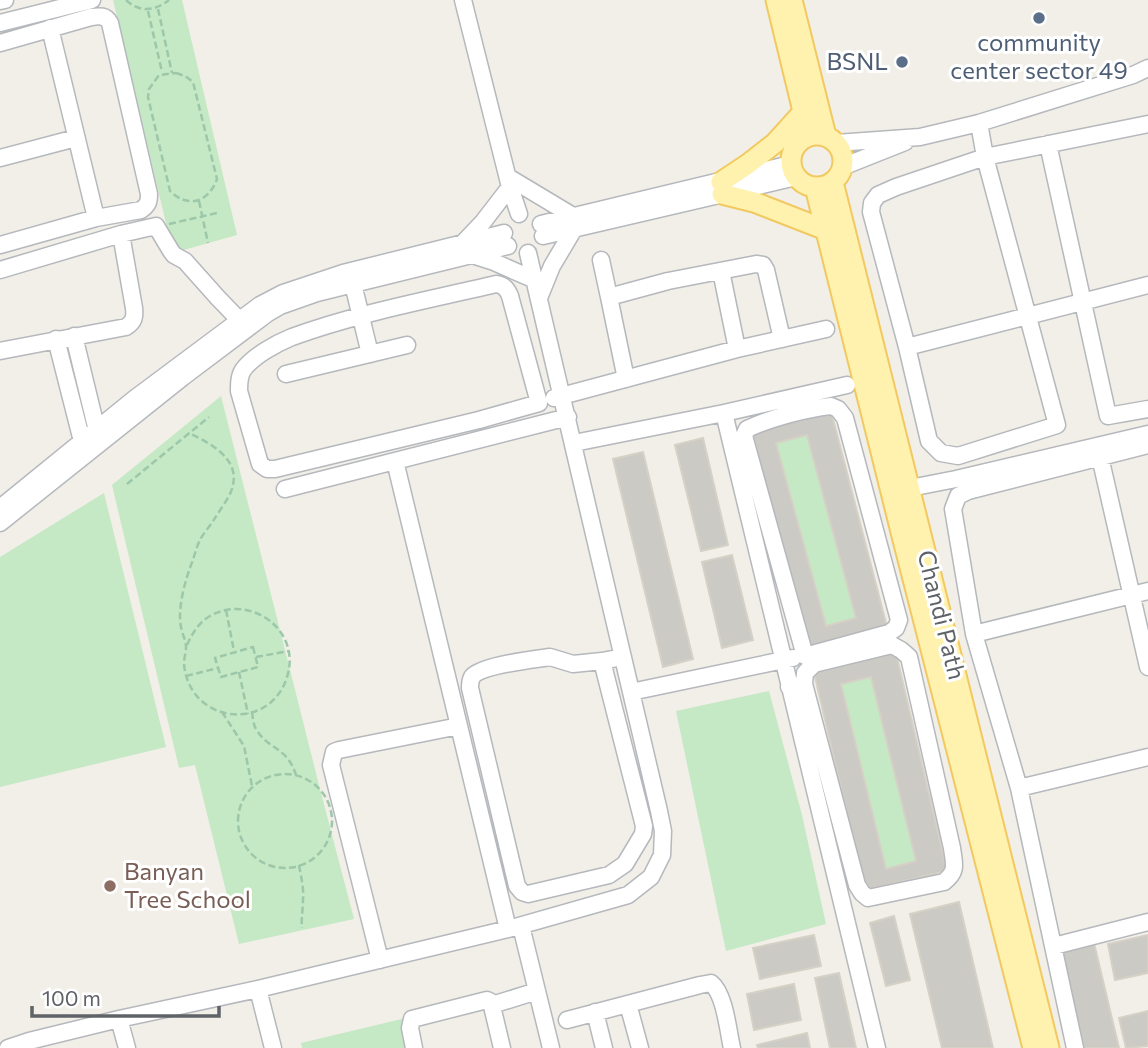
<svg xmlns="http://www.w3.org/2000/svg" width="1148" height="1048" font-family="Commissioner,sans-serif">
  <rect width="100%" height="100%" fill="#f1efe8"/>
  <path fill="#c5e8c5" d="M113,0H182L237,235L173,253Z
    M221,396L320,789L354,919L239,944L195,765L179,768L112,485Z
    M807,435L856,618L826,626L776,443Z
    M104,493L166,747L0,787V557Z
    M871,677L916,861L886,869L841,684Z
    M769,691L802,815L826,924L726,951L676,711Z
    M406,1018L413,1048H302L301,1043Z"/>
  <path fill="#cccac5" stroke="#d6d1c6" stroke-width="2" fill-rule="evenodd" d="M831,411L887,627L805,649L749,432ZM807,435L856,618L826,626L776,443Z
    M703,438L728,545L701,551L675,445Z
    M643,452L693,659L663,667L613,459Z
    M732,555L753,640L722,648L702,562Z
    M896,653L947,871L865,890L814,673ZM871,677L916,861L886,869L841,684Z
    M959,902L993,1048H942L910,914Z
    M894,916L910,980L886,986L870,923Z
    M814,935L821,966L760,979L753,948Z
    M1148,935V973L1115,980L1108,944Z
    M1094,943L1119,1048H1084L1061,952Z
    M839,973L856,1048H830L815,978Z
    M794,984L801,1020L754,1030L747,994Z
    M1148,1011V1046L1126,1048L1119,1018Z
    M807,1033L810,1048H758L757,1045Z"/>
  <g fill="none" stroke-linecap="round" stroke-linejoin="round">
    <g stroke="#b5b8bc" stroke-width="19">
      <path id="minor" d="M463,0L510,187L519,214
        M0,1L5,0
        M0,23L92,0
        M50,28L96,218
        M0,43L91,17C99,16 106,15 110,23L149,194C149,202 148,205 141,210L96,218L0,245
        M979,123L985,157L1057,425L958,456L941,453L929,441L907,347L871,212L872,203L878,195L896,187L985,157L1148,124
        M836,143L920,137L979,123L1133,75L1148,68
        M1048,144L1108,416L1148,409
        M0,158L76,138
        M842,167L905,142
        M508,177L573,216
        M541,224L791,164
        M543,236L796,177
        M462,244L483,222L510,187
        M472,255L494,262L535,280
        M601,260L609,297
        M0,270L121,234L156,226L171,251L174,255L185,261L218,298L246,327
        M721,271L737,349
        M353,284L370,354
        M496,284C504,285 507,289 510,296L539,403L479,420L275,469H267L260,464L239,391C239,384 239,376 243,370C253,356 277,343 292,337C358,313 428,300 496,284Z
        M539,298L552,266L574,229
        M74,336L98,435
        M56,339L84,449
        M907,347L1148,285
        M0,351L126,327C134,322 135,317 134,308L121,234
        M286,374L407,345
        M626,379L609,297L668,281L756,264L763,265L766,270L782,339
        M554,398L737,349L826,329
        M831,406L838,409L845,418L899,620L896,628L889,633L805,656L744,436L747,429C771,418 804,409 831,406Z
        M724,413L877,1048
        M574,443L724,413L847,385
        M1148,445L968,491L958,496L953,509L974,634L1019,788L1148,757
        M1098,448L1148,667
        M395,461L508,929
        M910,488L956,479L1148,434
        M285,489L568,417
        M0,508L134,399L260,305L283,293L343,273L504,233
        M0,523L183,377L268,313L280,306L317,293L508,246
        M974,634L1148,591
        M602,661L573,664L550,657L543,658C529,660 480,666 472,677C470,681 470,683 470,688L517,886L522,892L528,894L609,875L625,864L643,834L644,826L602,661L623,657
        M789,687L804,684L805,673L814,664L892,645L901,650L909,657L952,848C954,864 958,871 944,882L868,898L862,893L857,885L804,684
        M631,692L793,658
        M1019,788L1075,1048
        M521,926L551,1048
        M1054,946L1148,922
        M380,960L331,765L334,752L339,750L459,726
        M258,989L273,1048
        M628,1004L640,1048
        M492,1005L537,991
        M595,1012L604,1048
        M119,1019L127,1048
        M567,1020L700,985L711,983C725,994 728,1031 732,1048
        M8,1048L29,1041L119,1019L258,989L508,929L628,895L651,877L662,855L663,831L659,811L528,253
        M414,1048L410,1028L412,1019L487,1000L491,1002L502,1048"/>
    </g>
    <g stroke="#f2c960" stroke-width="23">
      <path id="major" d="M776,0L809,136
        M792,0L826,136
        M791 161a26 26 0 1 1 52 0a26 26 0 1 1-52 0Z
        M721,182L748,164L775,143L804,111
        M833,182L1049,1048
        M815,187L901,532L1033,1048
        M722,194L754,202L826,230"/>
    </g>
    <path stroke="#9cc7a9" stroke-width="2.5" stroke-dasharray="7 3.5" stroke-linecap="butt" d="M126,0C140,13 155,11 169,0
      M158,9L172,73
      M148,11L162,72
      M176,73L185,76L193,82L217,179C209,202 188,209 170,191L148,97L149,89L159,75Z
      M199,201L208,243
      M169,224L217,213
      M127,484L209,417
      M226,610L234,651
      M187,645C192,634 198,623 210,616C251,593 302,631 287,677C283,691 273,703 261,709C244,717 225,716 210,707C194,698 185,681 184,663C184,658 186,653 186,647C186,640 182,634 181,627C177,608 186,577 193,560C195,553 197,546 200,540C204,532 211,525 215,518C221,508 231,496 233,485C239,458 210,443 189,433
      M253,647L258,667L221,677L215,658Z
      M256,657L289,651
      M239,672L248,714
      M186,676L218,668
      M222,712L244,746L252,786
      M252,712C253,718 253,724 256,729C268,750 287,746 296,775
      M238 821a47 47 0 1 1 94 0a47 47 0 1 1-94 0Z
      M299,865C301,877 304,888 303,899C303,910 301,918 302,928"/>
    <use href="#minor" stroke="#fff" stroke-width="16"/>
    <use href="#major" stroke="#fff2af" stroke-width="19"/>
  </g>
  <g fill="#5c6f8a" stroke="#fff" stroke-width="2.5">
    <circle cx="1039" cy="18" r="7"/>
    <circle cx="902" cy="62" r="7"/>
  </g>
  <circle fill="#8d6e63" stroke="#fff" stroke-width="2.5" cx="110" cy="886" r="7"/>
  <g text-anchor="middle" stroke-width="6" stroke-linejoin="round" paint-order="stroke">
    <g font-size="24" fill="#4e5e75" stroke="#fff">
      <text x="1039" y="51">community<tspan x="1039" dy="28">center sector 49</tspan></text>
      <text x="888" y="70" text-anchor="end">BSNL</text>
    </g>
    <g font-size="24" fill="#5f6368" stroke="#fff">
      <text transform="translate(941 615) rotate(76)" y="8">Chandi Path</text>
    </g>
    <g font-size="24" fill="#785e54" stroke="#fff" text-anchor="start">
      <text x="124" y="880">Banyan<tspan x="124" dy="28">Tree School</tspan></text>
    </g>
  </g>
  <path d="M32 1006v10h187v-10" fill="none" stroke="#5f6368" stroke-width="3.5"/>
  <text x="42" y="1006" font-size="21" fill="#5f6368" stroke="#ffffff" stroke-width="5" paint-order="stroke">100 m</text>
</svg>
